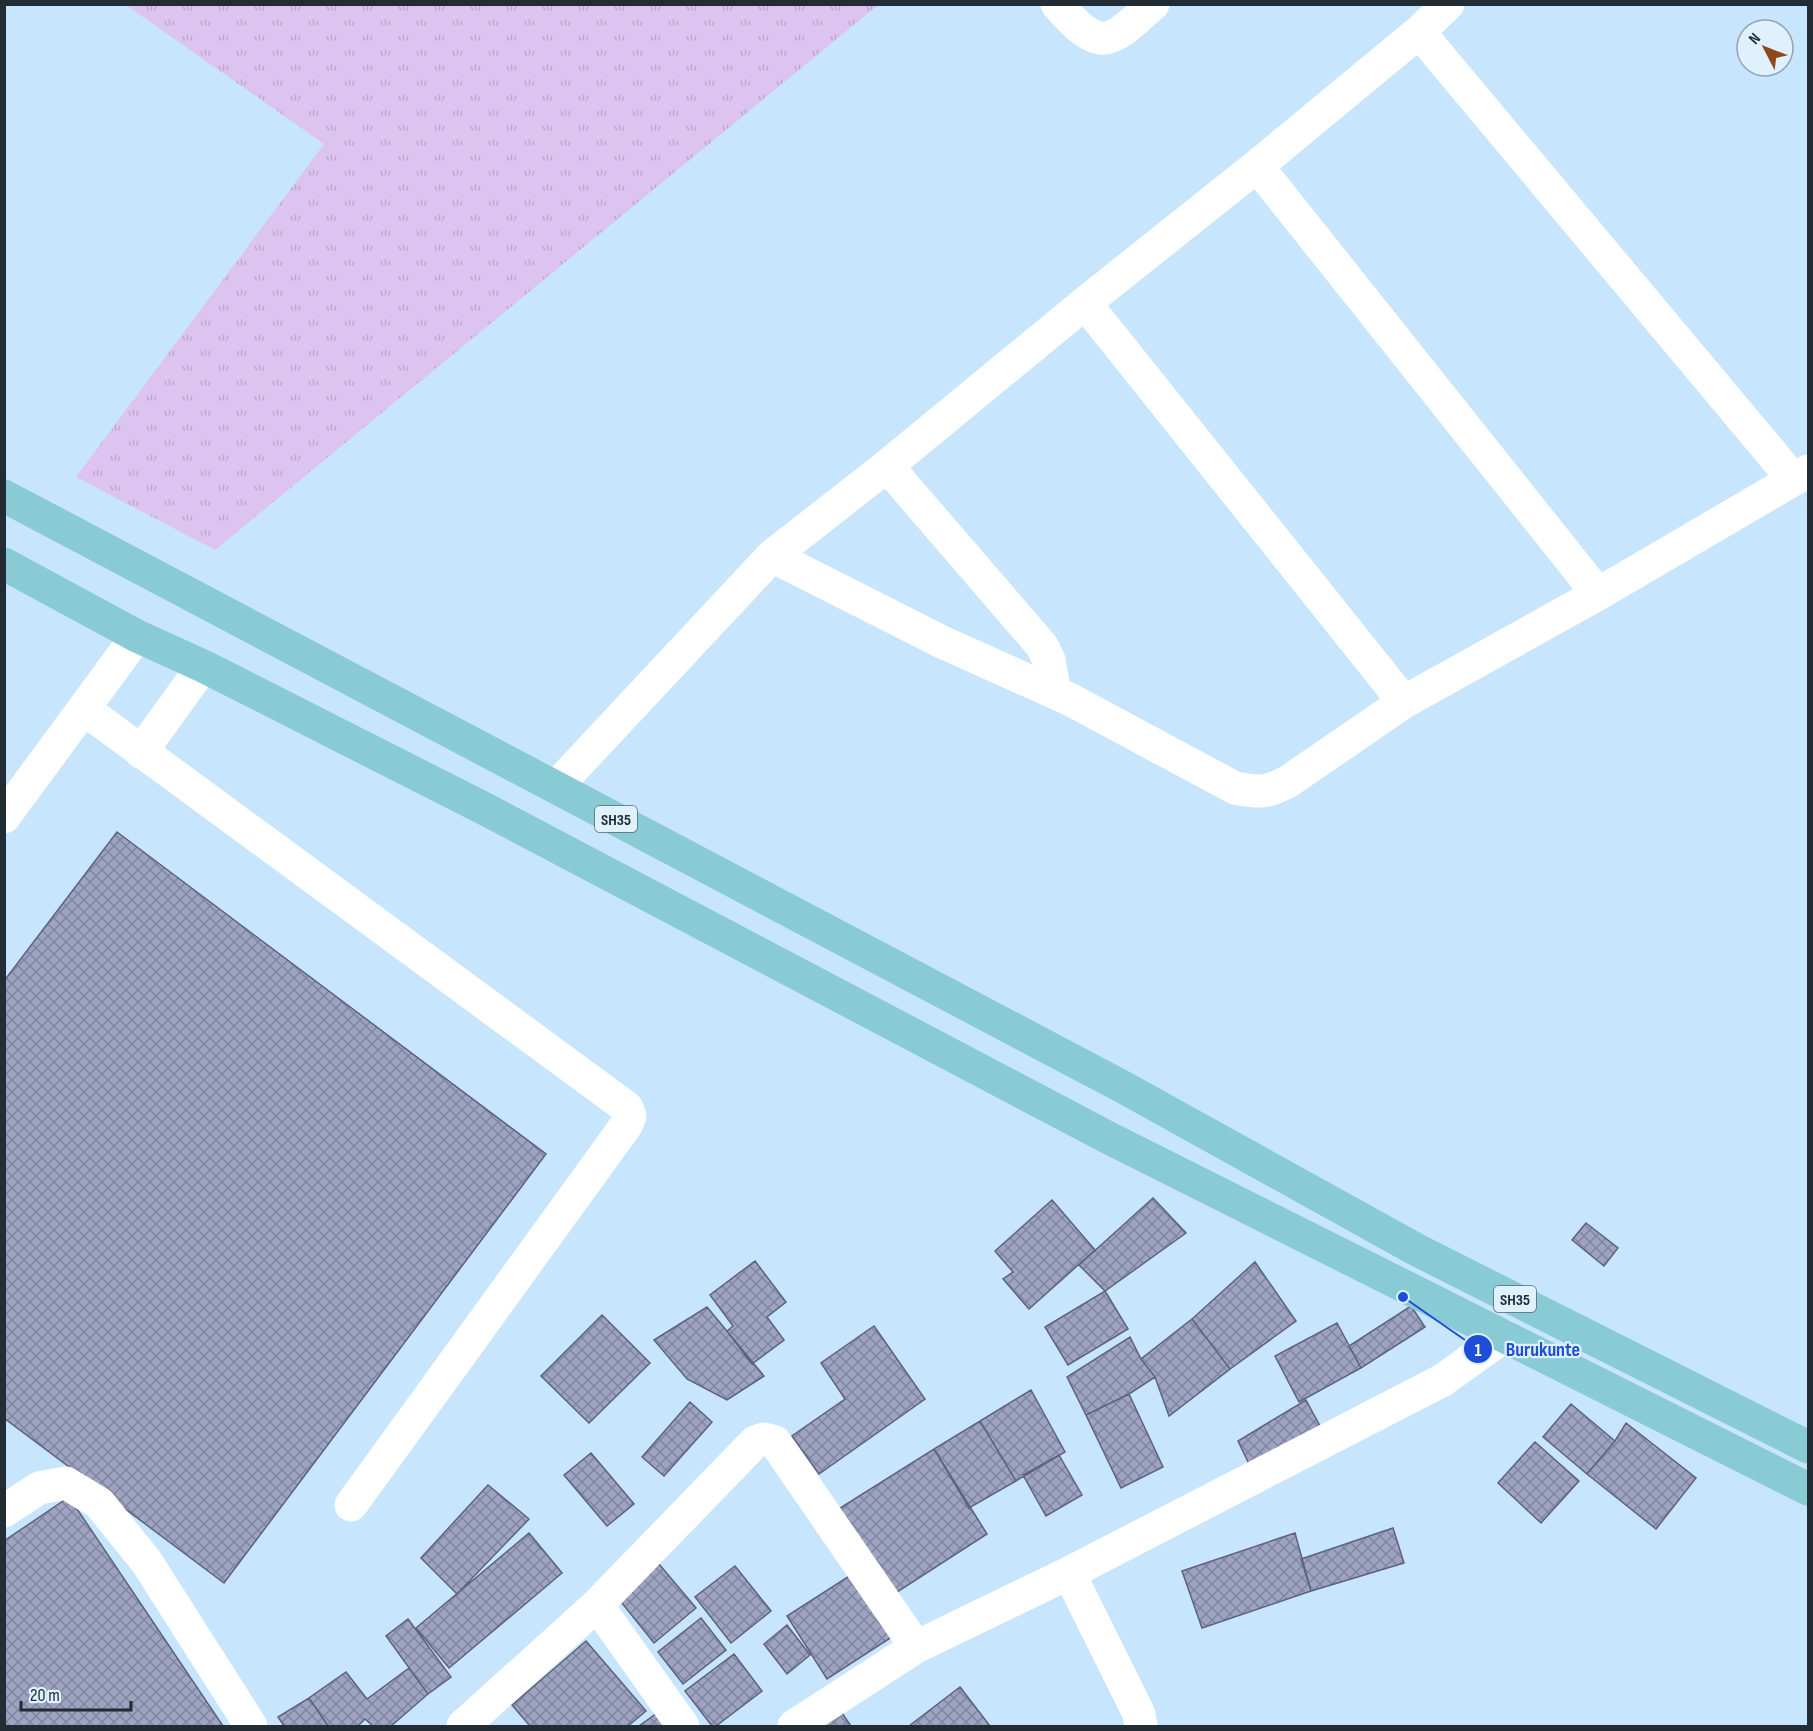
<svg xmlns="http://www.w3.org/2000/svg" width="1813" height="1731" font-family="'Sofia Sans Condensed',sans-serif">
  <defs>
    <pattern id="grass-tufts" width="24" height="20" patternUnits="userSpaceOnUse" patternTransform="scale(1.5)"><rect width="24" height="20" fill="#ddc3f0"/><path d="M3 7l-1-3M5 7V3M7 7l1-3M15 17l-1-3M17 17v-4M19 17l1-3" fill="none" stroke="#bda8ce"/></pattern>
    <pattern id="building-cross-hatch" width="8" height="8" patternUnits="userSpaceOnUse" patternTransform="scale(1.5)"><rect width="8" height="8" fill="#9da3c1"/><path d="M0 0l8 8M0 8l8-8" fill="none" stroke="#80859e"/></pattern>
  </defs>
  <rect width="100%" height="100%" fill="#c7e5fc"/>
  <path fill="url(#grass-tufts)" d="M126,5H878L215,550L76,477L324,144Z"/>
  <path fill="url(#building-cross-hatch)" stroke="#5d627e" stroke-width="1.5" d="M117,832L546,1154L224,1583L4,1418V981Z
    M1153,1198L1186,1233L1105,1291L1079,1265Z
    M1052,1200L1095,1250L1029,1309L1003,1279L1013,1272L995,1251Z
    M1586,1223L1618,1248L1604,1266L1572,1240Z
    M755,1261L786,1302L767,1317L784,1340L752,1364L727,1331L733,1326L710,1295Z
    M1255,1262L1296,1321L1230,1369L1192,1319Z
    M1105,1291L1128,1329L1068,1365L1045,1327Z
    M1411,1306L1425,1327L1361,1368L1349,1346Z
    M707,1307L764,1376L727,1400L687,1379L654,1340Z
    M602,1315L650,1363L589,1423L541,1376Z
    M1192,1319L1230,1369L1169,1416L1155,1377L1141,1359Z
    M1337,1323L1361,1368L1299,1402L1275,1356Z
    M874,1326L925,1399L819,1474L792,1436L845,1399L821,1363Z
    M1130,1337L1141,1359L1155,1377L1129,1394L1086,1415L1067,1377Z
    M1031,1390L1065,1452L1016,1481L980,1421Z
    M1129,1394L1163,1467L1121,1488L1086,1415Z
    M1306,1400L1320,1426L1250,1466L1238,1441Z
    M690,1402L712,1422L664,1476L642,1457Z
    M1571,1404L1615,1441L1587,1474L1543,1437Z
    M980,1421L1016,1481L969,1508L934,1449Z
    M1626,1423L1696,1478L1656,1529L1587,1474L1615,1441Z
    M1535,1442L1579,1481L1541,1523L1498,1483Z
    M934,1449L987,1534L891,1596L837,1510Z
    M591,1453L634,1504L607,1526L564,1475Z
    M1059,1455L1082,1495L1046,1516L1023,1475Z
    M488,1485L529,1519L457,1594L421,1558Z
    M69,1497L223,1726H4V1541Z
    M1393,1528L1404,1563L1311,1591L1301,1559Z
    M529,1533L562,1573L449,1668L416,1628Z
    M1295,1533L1311,1591L1202,1628L1182,1571Z
    M659,1564L696,1608L654,1643L618,1598Z
    M735,1566L771,1611L731,1643L695,1597Z
    M857,1571L898,1633L827,1679L787,1616Z
    M701,1618L726,1650L683,1684L658,1652Z
    M408,1619L451,1677L428,1694L386,1636Z
    M787,1625L810,1655L787,1674L764,1644Z
    M586,1641L646,1711L628,1726H530L512,1705Z
    M734,1654L762,1691L716,1726H712L685,1691Z
    M409,1668L428,1694L391,1726H373L365,1719L358,1726H328L309,1698L346,1672L367,1699Z
    M960,1687L990,1726H909Z
    M309,1698L328,1726H284L278,1717Z
    M657,1713L667,1726H639Z
    M842,1713L851,1726H822Z"/>
  <g fill="none" stroke-linecap="round" stroke-linejoin="round">
    <path stroke="#fff" stroke-width="33" d="M1057,4C1101,54 1108,45 1153,4
      M1419,32L1793,479
      M1257,166L1598,594
      M1085,303L1404,702
      M887,466L1042,646L1049,660L1055,693
      M772,556L942,642L1071,700L1235,788C1260,793 1267,793 1289,781L1404,702L1598,594L1808,471
      M84,709L622,1104L627,1108L630,1116L627,1124L351,1505
      M141,752L203,666
      M556,787L772,556L887,466L1085,303L1257,166L1419,32L1448,4
      M4,817L137,636
      M4,1511L39,1488L66,1483L99,1503L146,1561L251,1726
      M1069,1573L1139,1714L1141,1726
      M463,1726L597,1605
      M683,1726L597,1605L755,1442L764,1439L775,1442L916,1647
      M794,1726L916,1647L1069,1573L1443,1380L1504,1336"/>
    <path stroke="#89cbd5" stroke-width="33" d="M4,496L1123,1087L1417,1250L1808,1447
      M4,564L137,636L203,666L487,810L1107,1137L1808,1489"/>
  </g>
  <g text-anchor="middle" stroke-width="4.5" stroke-linejoin="round" paint-order="stroke">
    <g fill="#dff0ff" stroke="#5a6772" stroke-width="1.5">
      <rect x="595" y="806" width="42" height="26" rx="4.5"/>
      <rect x="1494" y="1286" width="42" height="26" rx="4.5"/>
    </g>
    <g font-size="16" font-weight="bold" fill="#212c35">
      <text x="616" y="825">SH35</text>
      <text x="1515" y="1305">SH35</text>
    </g>
  </g>
  <path fill="none" stroke="#1d4ed8" stroke-width="2" d="M1403 1297L1478 1349"/>
  <g fill="#1d4ed8" stroke="#dff0ff" stroke-width="2">
    <circle cx="1403" cy="1297" r="6"/>
    <circle cx="1478" cy="1349" r="15"/>
  </g>
  <g font-size="18" text-anchor="middle" font-weight="bold" fill="#fff">
    <text x="1478" y="1356">1</text>
  </g>
  <g font-size="20" text-anchor="middle" font-weight="bold" fill="#1d4ed8" stroke="#dff0ff" stroke-width="4.5" stroke-linejoin="round" paint-order="stroke">
    <text x="1543" y="1356">Burukunte</text>
  </g>
  <rect width="1813" height="1731" fill="none" stroke="#212c35" stroke-width="12"/>
  <g transform="translate(1765 48) rotate(312)"><circle r="28" fill="#dff0ff" stroke="#93a2ae" stroke-width="1.5"/>
  <path d="M0-4.5L10 22L0 15L-10 22Z" fill="#8d491b"/>
  <text y="-9" font-size="16" font-weight="bold" text-anchor="middle" fill="#212c35">N</text>
  </g>
  <path d="M21 1701v9h110v-9" fill="none" stroke="#212c35" stroke-width="3"/>
  <text x="30" y="1701" font-size="18" fill="#212c35" stroke="#dff0ff" stroke-width="4.5" paint-order="stroke">20 m</text>
</svg>
